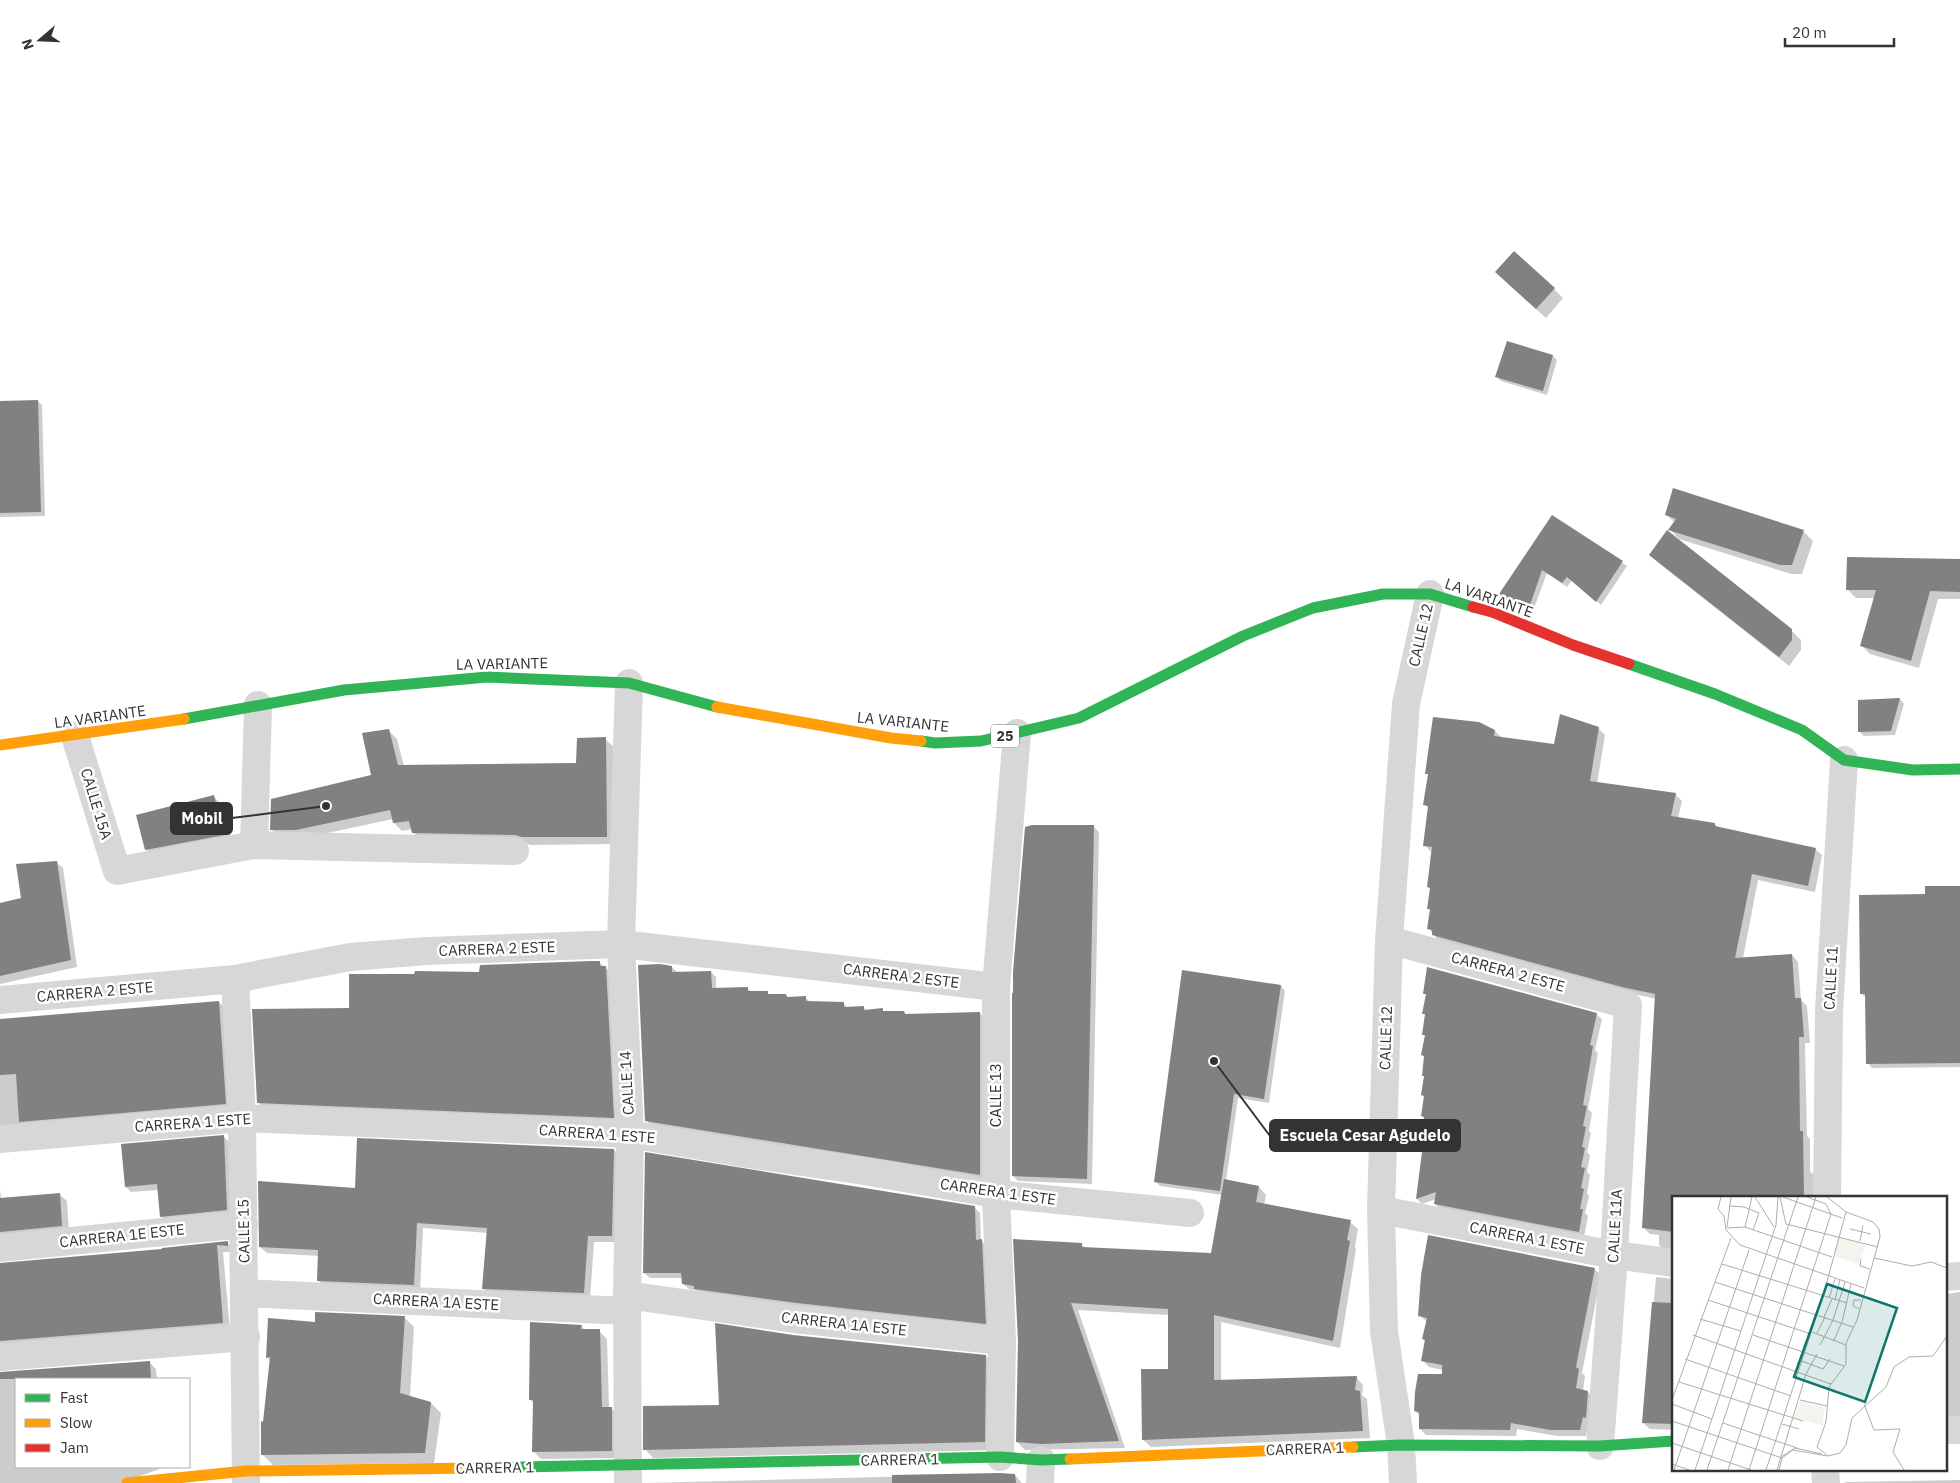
<svg xmlns="http://www.w3.org/2000/svg" width="1960" height="1483" font-family="'IBM Plex Sans',sans-serif">
  <rect width="100%" height="100%" fill="#fff"/>
  <path fill="#0003" d="M1506,282L1554,289L1563,298L1546,318Z
    M1553,356L1557,360L1547,395L1501,381L1497,377Z
    M38,401L42,405L45,516L0,517V402Z
    M1666,514L1803,531L1813,541L1802,574H1791L1679,539L1670,529L1675,523Z
    M1552,516L1627,566L1601,605L1572,580L1567,587L1547,573L1533,611L1503,601L1499,597Z
    M1651,555L1791,630L1801,640V650L1789,666L1660,564Z
    M1960,560V599H1938L1919,668L1870,654L1862,646L1875,598H1856L1847,589Z
    M1900,699L1904,704L1895,735L1864,736L1859,731Z
    M1598,728L1605,735L1597,784L1675,794L1682,801L1678,818L1715,824L1718,828L1815,849L1822,855L1815,892L1758,880L1743,958L1792,955L1798,962L1801,1000L1807,1006L1810,1043H1805L1807,1136L1810,1139V1171L1817,1178V1197H1674V1253L1665,1251L1659,1245V1235L1650,1234L1643,1227L1656,999L1630,993L1440,942L1428,928L1431,911L1429,909L1431,890L1428,887L1431,852L1425,845L1429,809L1425,804L1429,775L1427,773L1495,731L1502,738L1555,745Z
    M389,731L397,739L404,766L577,764L605,739L613,746L615,844L531,845L524,843L421,840L413,832L412,829L402,831L394,823L393,819L304,838L279,837L271,829L373,776Z
    M214,797L223,806L233,844L156,859L146,849Z
    M1094,827L1099,832L1092,1184L1018,1181L1013,1176Z
    M56,862L63,868L77,967L0,984V904L22,899Z
    M1960,888V1067L1872,1068L1868,1063L1867,999L1861,993L1926,896Z
    M599,962L613,974L620,1124L265,1110L258,1102L350,1009L481,973Z
    M672,967L677,972H711L716,977V989H748L752,992H767L770,995H786L789,998L805,997L810,1002L844,1004L848,1008H864L867,1011L882,1010L885,1013L904,1012L907,1016L980,1013L985,1018V1179L651,1125L646,1120Z
    M1281,986L1285,991L1269,1103L1238,1098L1226,1181L1259,1187L1266,1195L1264,1205L1350,1222L1358,1229L1355,1247L1356,1249L1340,1348L1221,1322V1381L1356,1377L1363,1385L1362,1395L1367,1399L1370,1438L1151,1447L1143,1440L1169,1370V1315L1078,1310L1125,1448L1025,1450L1017,1442L1081,1244L1085,1248L1212,1255L1223,1195L1160,1186L1155,1181Z
    M1425,993L1596,1014L1602,1019L1595,1050L1598,1053L1588,1109L1592,1113L1589,1131L1591,1133L1587,1152L1590,1155L1587,1172L1590,1175L1587,1193L1589,1196L1585,1213L1588,1216L1584,1237L1441,1209L1435,1204L1436,1199L1422,1204L1417,1199L1425,1138L1422,1135L1425,1118V1098L1422,1095L1425,1078L1423,1075L1426,1037L1423,1034L1426,1016L1424,1013L1427,995Z
    M219,1002L226,1009L232,1111L0,1133V1020Z
    M224,1137L229,1142L232,1215L166,1221L161,1216L158,1190L131,1192L126,1187Z
    M614,1150L620,1156L618,1242H594L590,1299L489,1294L483,1288L488,1233L423,1228L420,1291L324,1286L318,1280L319,1256L267,1253L260,1247L356,1189Z
    M0,1189L1,1198L59,1194L67,1201L69,1233L0,1242Z
    M974,1207L980,1213L981,1241L987,1246L991,1329L701,1294L698,1291L689,1289L683,1284V1278H650L644,1273Z
    M227,1243L235,1250V1252H223L230,1330L0,1351V1265Z
    M1594,1269L1601,1275L1582,1373L1585,1376L1583,1391L1588,1392L1594,1398L1586,1436H1557L1517,1429L1516,1436L1426,1435L1420,1429V1416L1415,1411L1443,1375V1370L1429,1367L1422,1360L1427,1322L1420,1316Z
    M1656,1277L1674,1279V1430L1650,1429L1643,1423Z
    M1960,1292V1422L1946,1425V1294Z
    M404,1317L414,1327L410,1397L431,1403L441,1413L434,1463L273,1465L263,1455L271,1361L267,1357L316,1323Z
    M581,1326L586,1331H599L607,1339L609,1408H611L619,1416L620,1458L541,1459L533,1451L534,1403L530,1400Z
    M793,1336L986,1356L994,1365L993,1450L653,1458L645,1449L720,1406Z
    M149,1362L156,1369L157,1379H16V1467H165L121,1483H0V1374Z
    M1000,1474L1015,1475L1022,1483H646Z
    M1960,1480V1483H1843L1847,1482Z"/>
  <path fill="#818181" d="M1514,251L1555,288L1536,309L1495,272Z
    M1507,341L1553,355L1543,391L1495,377Z
    M38,400L41,512L0,513V401Z
    M1673,488L1804,530L1792,565H1780L1668,530L1676,519L1665,515Z
    M1552,515L1623,561L1596,602L1567,577L1562,583L1542,570L1529,608L1497,597Z
    M1667,530L1792,629V640L1779,657L1649,555Z
    M1847,557L1960,559V592L1930,591L1911,661L1860,646L1876,590H1846Z
    M1900,698L1891,731L1858,732V700Z
    M1560,714L1599,727L1590,781L1676,793L1671,816L1715,823V826L1816,848L1808,886L1752,874L1735,958L1792,954L1795,998H1801L1804,1037H1799L1800,1131H1803L1804,1197H1674V1232L1642,1228L1655,994L1622,987L1432,935V930L1427,929L1430,909H1427L1430,888L1427,887L1432,847L1423,846L1428,806L1423,805L1428,774H1425L1433,717L1479,722L1495,730L1494,736L1554,744Z
    M389,729L398,765L576,763L577,738L606,737L607,837H522L515,835L412,833L409,821L393,823L390,810L296,830H270L271,799L371,775L362,733Z
    M214,795L224,835L145,850L136,815Z
    M1032,825H1094L1087,1179L1012,1176V993H1013V972L1025,827Z
    M57,861L71,960L0,976V903L21,898L16,864Z
    M1925,886H1960V1063L1866,1064L1865,994H1860L1859,895L1925,894Z
    M591,961H600V966H606L614,1118L257,1103L252,1009L349,1008V974H414L415,971L479,972L480,965Z
    M660,964L672,966V972L711,971L712,988L748,987V991H768V994H786L787,997L806,996V1001L844,1002V1007L864,1006V1010L883,1008V1011H904L905,1014L980,1012V1175L645,1121L638,965Z
    M1427,967L1597,1013L1590,1045L1593,1046L1583,1105L1587,1106L1583,1126L1586,1127L1582,1147L1585,1148L1581,1167L1585,1168L1581,1188L1584,1189L1580,1209H1583L1579,1232L1434,1204L1436,1192L1416,1199L1424,1136H1421L1424,1117L1421,1116L1424,1096L1421,1095L1424,1076H1422L1424,1056L1421,1055L1425,1035H1422L1425,1014H1422L1426,994H1423Z
    M1182,970L1281,985L1264,1099L1234,1094L1220,1191L1154,1182Z
    M219,1001L226,1104L19,1122L16,1074L0,1075V1019Z
    M224,1135L227,1210L160,1217L157,1184L125,1187L121,1144Z
    M357,1138L614,1149L612,1236H588L584,1293L482,1289L487,1228L417,1223L414,1285L317,1281L318,1250L259,1247L258,1181L355,1188Z
    M645,1152L975,1206L976,1240L982,1239L986,1324L797,1303L694,1289V1286L682,1284L681,1273H643Z
    M1224,1179L1259,1186L1256,1202L1351,1220L1347,1240L1350,1241L1333,1341L1214,1315V1380L1357,1376L1355,1390L1360,1391L1363,1431L1142,1440L1141,1369H1168V1309L1071,1303L1119,1441L1041,1444L1016,1442L1018,1341L1013,1239L1082,1243V1247L1211,1253Z
    M60,1193L62,1226L0,1232V1198Z
    M1428,1235L1595,1268L1576,1367L1579,1369L1576,1388L1588,1391L1586,1418L1583,1417L1580,1430H1550L1511,1423L1510,1430L1419,1429V1412L1414,1411L1415,1392L1418,1374H1442V1365L1421,1361L1425,1340L1422,1339L1427,1318L1418,1316L1421,1275Z
    M228,1241V1246L217,1245L223,1323L0,1341V1263L162,1249V1248Z
    M1652,1302L1674,1303V1424L1642,1423Z
    M315,1312L405,1316L400,1393L431,1402L425,1453L261,1455V1421L263,1422L270,1357L266,1358L268,1318L315,1322Z
    M530,1322L582,1325L581,1329H600L602,1407H612V1451L532,1452L533,1400H529Z
    M715,1323L793,1335L986,1355L985,1442L643,1450V1406L719,1405Z
    M150,1361L151,1379H0V1372Z
    M1000,1473L1015,1474L1016,1483H892V1475Z"/>
  <g fill="none" stroke-linecap="round" stroke-linejoin="round">
    <path stroke="#d7d7d7" stroke-width="28" d="M75,736L117,871L254,845L258,705
      M254,845L515,851
      M1389,940L1628,1005L1614,1255L1600,1446
      M235,979L242,1118L246,1483
      M0,1000L235,979L350,957L427,951L621,944L996,987
      M0,1139L242,1118L630,1134L748,1154L864,1171L996,1194L1190,1213
      M1827,1197L1829,1011L1844,760
      M1381,1210L1614,1255L1674,1263
      M0,1248L244,1224
      M1946,1277L1960,1276
      M245,1293L627,1311
      M627,1295L795,1319L1002,1341
      M0,1357L246,1337
      M1946,1430H1960
      M1000,1457L1002,1341L996,1194V987L1017,733
      M1825,1469L1826,1483
      M628,1483L627,1295L630,1134L621,944L629,683
      M1040,1483L1041,1460
      M1403,1483L1401,1445L1384,1331L1381,1210L1389,940L1406,704L1430,594"/>
    <path stroke="#30b455" stroke-width="11" d="M1629,664L1715,694L1802,730L1844,760L1913,770L1960,769
      M184,719L344,690L487,677L629,683L717,707
      M921,741L935,743L981,741L1079,718L1243,636L1313,608L1383,594H1430L1473,607
      M1353,1447L1401,1445L1600,1446L1674,1441
      M474,1468L1000,1457L1041,1460L1070,1459"/>
    <path stroke="#ff9f0a" stroke-width="11" d="M717,707L891,738L921,741
      M0,745L184,719
      M1070,1459L1353,1447
      M127,1483L246,1471L474,1468"/>
    <path stroke="#e5322d" stroke-width="11" d="M1473,607L1492,612L1573,645L1629,664"/>
  </g>
  <g text-anchor="middle" stroke-width="5" stroke-linejoin="round" paint-order="stroke">
    <rect fill="#fff" stroke="#707070" stroke-width="1" x="991" y="724.5" width="28" height="23" rx="4"/>
    <g font-size="14" font-weight="bold" fill="#333">
      <text x="1005" y="741">25</text>
    </g>
    <g font-size="15" fill="#333" stroke="#fff">
      <text transform="translate(1489 598) rotate(19)" y="5">LA VARIANTE</text>
      <text transform="translate(1421 635) rotate(-77)" y="5">CALLE 12</text>
      <text transform="translate(502 664) rotate(-1)" y="5">LA VARIANTE</text>
      <text transform="translate(100 717) rotate(-8)" y="5">LA VARIANTE</text>
      <text transform="translate(903 722) rotate(6)" y="5">LA VARIANTE</text>
      <text transform="translate(96 804) rotate(73)" y="5">CALLE 15A</text>
      <text transform="translate(497 949) rotate(-2)" y="5">CARRERA 2 ESTE</text>
      <text transform="translate(1508 972) rotate(15)" y="5">CARRERA 2 ESTE</text>
      <text transform="translate(901 976) rotate(7)" y="5">CARRERA 2 ESTE</text>
      <text transform="translate(1831 978) rotate(-87)" y="5">CALLE 11</text>
      <text transform="translate(95 992) rotate(-5)" y="5">CARRERA 2 ESTE</text>
      <text transform="translate(1386 1038) rotate(-88)" y="5">CALLE 12</text>
      <text transform="translate(627 1083) rotate(-93)" y="5">CALLE 14</text>
      <text transform="translate(996 1095) rotate(-90)" y="5">CALLE 13</text>
      <text transform="translate(193 1123) rotate(-4)" y="5">CARRERA 1 ESTE</text>
      <text transform="translate(597 1134) rotate(4)" y="5">CARRERA 1 ESTE</text>
      <text transform="translate(998 1192) rotate(8)" y="5">CARRERA 1 ESTE</text>
      <text transform="translate(1615 1226) rotate(-87)" y="5">CALLE 11A</text>
      <text transform="translate(244 1231) rotate(-91)" y="5">CALLE 15</text>
      <text transform="translate(122 1236) rotate(-6)" y="5">CARRERA 1E ESTE</text>
      <text transform="translate(1527 1238) rotate(11)" y="5">CARRERA 1 ESTE</text>
      <text transform="translate(436 1302) rotate(3)" y="5">CARRERA 1A ESTE</text>
      <text transform="translate(844 1324) rotate(6)" y="5">CARRERA 1A ESTE</text>
      <text transform="translate(1305 1449) rotate(-2)" y="5">CARRERA 1</text>
      <text transform="translate(900 1460) rotate(-1)" y="5">CARRERA 1</text>
      <text transform="translate(495 1468) rotate(-1)" y="5">CARRERA 1</text>
    </g>
  </g>
  <g transform="translate(1672 1196)">
    <rect width="275" height="275" fill="#fff"/>
    <path d="M167,41L195,49L186,68L162,60ZM128,205L153,212L150,229L122,222Z" fill="#f1f5ed"/>
    <path fill="none" stroke="#adadad" stroke-width="1" d="M49,1L46,13L52,20L54,34L68,49L192,92M83,1L102,31M108,1L114,28M111,1L170,22M58,10L72,11L87,17L81,34M114,28L206,51M55,31L59,1M73,31L80,1M55,32L73,31L160,61M178,33L199,38M188,45L191,29M202,62L240,70L259,66L275,72M189,63L188,70L198,73M50,68L175,107M43,86L181,131M157,102L163,83M36,104L139,138M163,104L168,84M187,113L181,110L182,104H189M152,121L160,103M28,123L69,135M140,136L174,149M145,137L153,121M21,139L159,188M81,139L172,170M162,144L170,126L179,88M148,149L161,124L173,86M13,163L119,200M130,165L151,173L158,163M7,186L131,225M0,204L59,42M128,204L155,210M0,208L40,223M192,208L202,234L228,233L221,256L232,274M0,225L110,262M51,227L125,252M110,228L127,233M0,247L79,274M145,251L154,226L157,191L174,168V147L185,124L208,41L207,33L201,26L174,16L155,1M145,251L156,260L168,257L174,249L180,222L214,191L222,171L237,161L261,160L275,140M109,261L123,252L150,258M0,268L17,274M2,274L77,54M23,274L104,29L106,1M35,274L126,1M56,274L144,1M77,274L159,18L154,8L135,1M94,274L151,100L174,16M105,274L134,178L145,158M107,274L110,262L121,254L155,260"/>
    <path fill="#0f766e" fill-opacity="0.15" stroke="#0f766e" stroke-width="2.5" d="M155,88L225,112L193,206L122,181Z"/>
    <rect width="275" height="275" fill="none" stroke="#333" stroke-width="2.5"/>
  </g>
  <path fill="none" stroke="#333" stroke-width="2" d="M326 806L232 818M1214 1061L1270 1136"/>
  <g fill="#333" stroke="#fff" stroke-width="2">
    <circle cx="326" cy="806" r="5"/>
    <circle cx="1214" cy="1061" r="5"/>
  </g>
  <g fill="#333" stroke="#333" stroke-width="2">
    <rect x="171" y="803" width="61" height="31" rx="5"/>
    <rect x="1270" y="1120" width="190" height="31" rx="5"/>
  </g>
  <g font-size="16" text-anchor="middle" font-weight="bold" fill="#fff">
    <text x="202" y="824">Mobil</text>
    <text x="1365" y="1141">Escuela Cesar Agudelo</text>
  </g>
  <rect x="15" y="1378" width="175" height="90" fill="#ffffff" stroke="#adadad"/>
  <rect x="25" y="1394" width="25" height="8" fill="#30b455" stroke="#adadad"/>
  <text x="60" y="1403" font-size="15" fill="#333333">Fast</text>
  <rect x="25" y="1419" width="25" height="8" fill="#ff9f0a" stroke="#adadad"/>
  <text x="60" y="1428" font-size="15" fill="#333333">Slow</text>
  <rect x="25" y="1444" width="25" height="8" fill="#e5322d" stroke="#adadad"/>
  <text x="60" y="1453" font-size="15" fill="#333333">Jam</text>
  <g transform="translate(40 40) rotate(251)" stroke="#ffffff" stroke-width="4" paint-order="stroke">
  <path d="M0-4L9 19L0 12L-9 19Z" fill="#333333"/>
  <text y="-8" font-size="14" font-weight="bold" text-anchor="middle" fill="#333333">N</text>
  </g>
  <path d="M1785 38v8h109v-8" fill="none" stroke="#333333" stroke-width="2.5"/>
  <text x="1792" y="38" font-size="15" fill="#333333" stroke="#ffffff" stroke-width="4" paint-order="stroke">20 m</text>
</svg>
